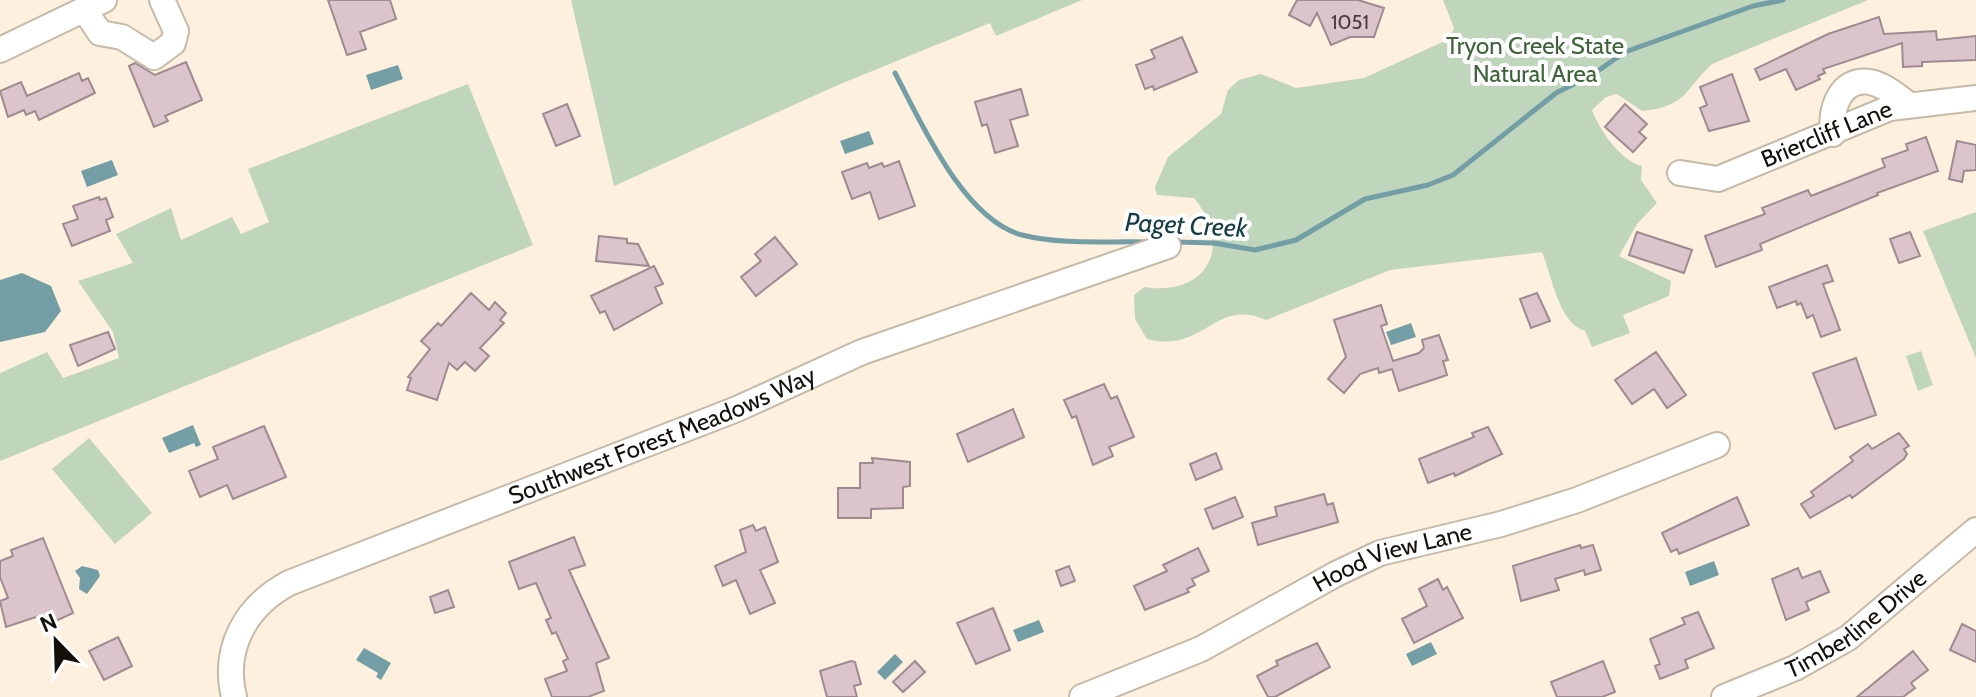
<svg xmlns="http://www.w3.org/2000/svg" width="1976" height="697" font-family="Cabin,sans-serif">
  <rect width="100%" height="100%" fill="#fdf0de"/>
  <path fill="#bfd5bc" d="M571,0H1082L996,36L990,23L838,85L614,186Z
    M1443,0H1868L1712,64C1683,91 1688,106 1642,111L1617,94L1606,97L1592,110C1599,129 1620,161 1642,166L1641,180L1657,203L1637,224L1619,256L1671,281L1669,296L1623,315L1630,333L1592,347L1585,331C1558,323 1552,275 1542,252L1390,270L1266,320C1214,297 1205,354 1147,339L1135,319L1134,295L1144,287C1207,297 1234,246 1194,198L1157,195L1155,187L1168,157L1221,114L1228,90L1239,80L1261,74L1296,88L1364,78L1449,39L1454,28Z
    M468,84L533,245L0,461V373L47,352L63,378L119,358L113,332L78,281L133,263L116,234L171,208L181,240L232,217L241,234L269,222L248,169Z
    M1976,212V358L1923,231Z
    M1921,351L1933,385L1918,391L1906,356Z
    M89,438L152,513L115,544L52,469Z"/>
  <path fill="#739ea5" d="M398,65L403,79L371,90L366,75Z
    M869,131L874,144L845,154L840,141Z
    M112,160L118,175L87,187L81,171Z
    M22,273L51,286L61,311L45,332L0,342V280Z
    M1411,323L1416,337L1391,345L1386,332Z
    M193,425L201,445L196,447L194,443L169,453L162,438Z
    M1714,561L1719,575L1690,586L1685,572Z
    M82,566L98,570L100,576L87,594L79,589L80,578L75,571Z
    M1039,620L1044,632L1018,642L1013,630Z
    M1431,642L1437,654L1412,666L1406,654Z
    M364,648L391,663L381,680L376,677L378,673L356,660Z
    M895,654L903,662L885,680L877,672Z"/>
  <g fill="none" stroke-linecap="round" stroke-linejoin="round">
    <path stroke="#739ea5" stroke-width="5" d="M895,73C921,122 963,219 1022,235C1062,245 1106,241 1146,242
      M1176,242L1214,243L1255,250L1296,240L1365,199L1428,185L1453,175L1556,93L1592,75L1625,52L1753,6L1783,0"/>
  </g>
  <path fill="#dbc4cb" stroke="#a08a91" stroke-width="2" d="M328,0H390L396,19L360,32L366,49L347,55Z
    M1297,0H1358L1384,8L1374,37H1350L1331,45L1317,13L1310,26L1289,15Z
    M1879,17L1884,34L1936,31L1937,40L1976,36V60L1922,62V66L1903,67L1902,43L1823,69L1825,73L1818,76L1820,79L1796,90L1786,69L1760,80L1755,69L1828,34Z
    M1182,37L1197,72L1154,90L1153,86L1145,89L1136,65L1155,58L1151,50Z
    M186,62L202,100L165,116L168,121L154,127L129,66L135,63L155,75Z
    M79,73L82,81L88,78L95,93L39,120L35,111L26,115L24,110L8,117L0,91L21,82L27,96Z
    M1732,74L1749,121L1709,131L1700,108L1707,105L1700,87Z
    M1021,89L1028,115L1010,120L1018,146L995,153L987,124L982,126L975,102Z
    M567,104L580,136L556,146L543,114Z
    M1625,104L1647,124L1639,132L1646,138L1633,152L1605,127Z
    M1926,137L1938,171L1877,193L1878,195L1760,244L1762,250L1716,267L1705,236L1765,214L1762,208L1808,190L1811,196L1885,167L1882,159L1908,150L1906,144Z
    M1957,141L1976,145V170L1964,171L1962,182L1949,179Z
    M899,161L915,206L879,219L870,192L852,199L842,172L867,163L869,168L882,163L884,167Z
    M99,197L100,200L106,198L113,217L106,220L110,231L72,246L63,224L78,219L73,206Z
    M1637,232L1692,250L1684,273L1629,255Z
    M1910,232L1920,256L1899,263L1890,239Z
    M599,236L627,239V243L638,244L649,266L596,261Z
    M775,237L797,264L756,296L741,277L761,261L755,254Z
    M1827,265L1833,281L1823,284L1840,330L1821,337L1813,315L1807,318L1801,303L1797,305L1796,301L1777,308L1769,287Z
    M654,266L663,284L655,287L662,303L614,330L605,311L600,313L591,296Z
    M471,293L489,310L495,302L506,313L500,320L504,323L480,348L489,356L475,371L465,362L457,370L449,363L437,400L407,390L411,378L408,377L430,349L421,341L438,323L441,326Z
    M1537,293L1550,321L1531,328L1520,299Z
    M1381,305L1387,324L1381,326L1393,361L1419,353L1424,348L1422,340L1439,335L1448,360L1443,361L1447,375L1399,391L1392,369L1379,373L1378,368L1360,374L1344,393L1328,379L1346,357L1334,320Z
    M108,332L115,349L78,366L70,345Z
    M1656,352L1686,395L1667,408L1654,389L1632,404L1615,380Z
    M1856,358L1876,415L1835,429L1813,373Z
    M1104,384L1111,399L1117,396L1134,437L1109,447L1113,456L1093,465L1076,416L1072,418L1064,400Z
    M1013,409L1024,437L968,462L957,434Z
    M264,426L286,477L233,499L227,485L200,497L189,471L218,459L213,447Z
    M1488,427L1502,454L1455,476L1454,473L1428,483L1419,459L1474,437L1472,433Z
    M1899,433L1909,446L1904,449L1907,454L1904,459L1852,498L1850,495L1810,518L1801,504L1814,496L1811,492L1853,461L1850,457L1868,444L1872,449Z
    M1216,453L1222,469L1196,480L1190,464Z
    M872,458L910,462V486L903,487V508L871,509V518H838V488H860V463H873Z
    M1324,494L1327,505L1333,503L1338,522L1258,545L1252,523L1277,516L1275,507Z
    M1235,497L1243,517L1213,529L1205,509Z
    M1737,497L1749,525L1679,554L1677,549L1671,552L1662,533Z
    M753,525L756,531L765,527L778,562L760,570L775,603L750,614L736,580L723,586L715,566L746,552L740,530Z
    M574,537L585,565L569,570L609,658L596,663L604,691L588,697H552L545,679L567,671L563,661L568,659L556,632L552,634L546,620L551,618L536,583L519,589L509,562Z
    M43,538L73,613L43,627L39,616L6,627L0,601L8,598L0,577V561L13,556L11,550Z
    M1580,545L1581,548L1593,545L1601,570L1585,575L1584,570L1555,579L1559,590L1521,601L1513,566Z
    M1198,548L1209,571L1192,579L1195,585L1187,589L1189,592L1145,610L1134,586L1167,571L1163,565Z
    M1069,566L1075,581L1061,586L1056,571Z
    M1798,568L1802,578L1820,571L1829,592L1806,602L1809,610L1786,620L1772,579Z
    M1438,579L1443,590L1447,587L1463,618L1414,643L1402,619L1427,606L1419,589Z
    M448,590L454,607L435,613L430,597Z
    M993,608L1010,650L976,664L957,623Z
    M1698,612L1714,648L1685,660L1688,668L1660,679L1655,666L1660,664L1650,639L1685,624L1682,618Z
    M1962,624L1976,631V662L1950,650Z
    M118,637L132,666L104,680L89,651Z
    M1317,643L1330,667L1275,697H1268L1257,676L1278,665L1276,661Z
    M1913,651L1928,670L1911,683L1915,688L1903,697H1857Z
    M851,661L855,662L861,684L854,686L857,697H827L820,671Z
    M915,661L925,672L903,692L893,682Z
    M1603,661L1615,692L1602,697H1557L1551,682Z"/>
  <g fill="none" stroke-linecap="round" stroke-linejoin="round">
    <g stroke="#c5baa8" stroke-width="28">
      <g id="minor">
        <path d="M84,9L100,33L122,37L154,57L173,43L176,31L162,0"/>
        <path d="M0,50L104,0"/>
        <path d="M1833,134C1830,111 1839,77 1870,82C1885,85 1897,96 1908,104"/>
        <path id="s1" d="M1680,173L1718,179L1890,108L1976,98"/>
        <path id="s2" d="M234,697C222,648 246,606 289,583L737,409L862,352L1168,246"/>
        <path id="s3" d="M1082,697L1201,649L1336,574L1380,553L1501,524L1577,500L1717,445"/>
        <path id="s4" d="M1724,697L1795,668L1848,638L1976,530"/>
      </g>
    </g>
    <use href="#minor" stroke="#fff" stroke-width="24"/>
  </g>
  <g text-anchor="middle" stroke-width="8" stroke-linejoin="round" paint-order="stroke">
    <g font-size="20" fill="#453c3a">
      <text x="1350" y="29">1051</text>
    </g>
    <g font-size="24" fill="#3e6239" stroke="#fff">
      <text x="1535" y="54">Tryon Creek State<tspan x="1535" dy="28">Natural Area</tspan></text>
    </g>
    <g font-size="24" fill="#130f09" stroke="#fff">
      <text dy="8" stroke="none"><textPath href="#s1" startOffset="156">Briercliff Lane</textPath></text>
      <text dy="8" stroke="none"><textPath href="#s2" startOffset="538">Southwest Forest Meadows Way</textPath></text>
      <text dy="8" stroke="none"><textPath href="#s3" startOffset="342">Hood View Lane</textPath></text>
      <text dy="8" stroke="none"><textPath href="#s4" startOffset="152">Timberline Drive</textPath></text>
    </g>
    <g font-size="26" font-style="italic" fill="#133d43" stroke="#fff">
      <text transform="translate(1186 225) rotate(3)" y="9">Paget Creek</text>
    </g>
  </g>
  <g transform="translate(56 641) rotate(337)" stroke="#ffffff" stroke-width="6" paint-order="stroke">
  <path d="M0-6L14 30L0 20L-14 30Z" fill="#130f09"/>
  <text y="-12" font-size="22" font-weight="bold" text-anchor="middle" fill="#130f09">N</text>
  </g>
</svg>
